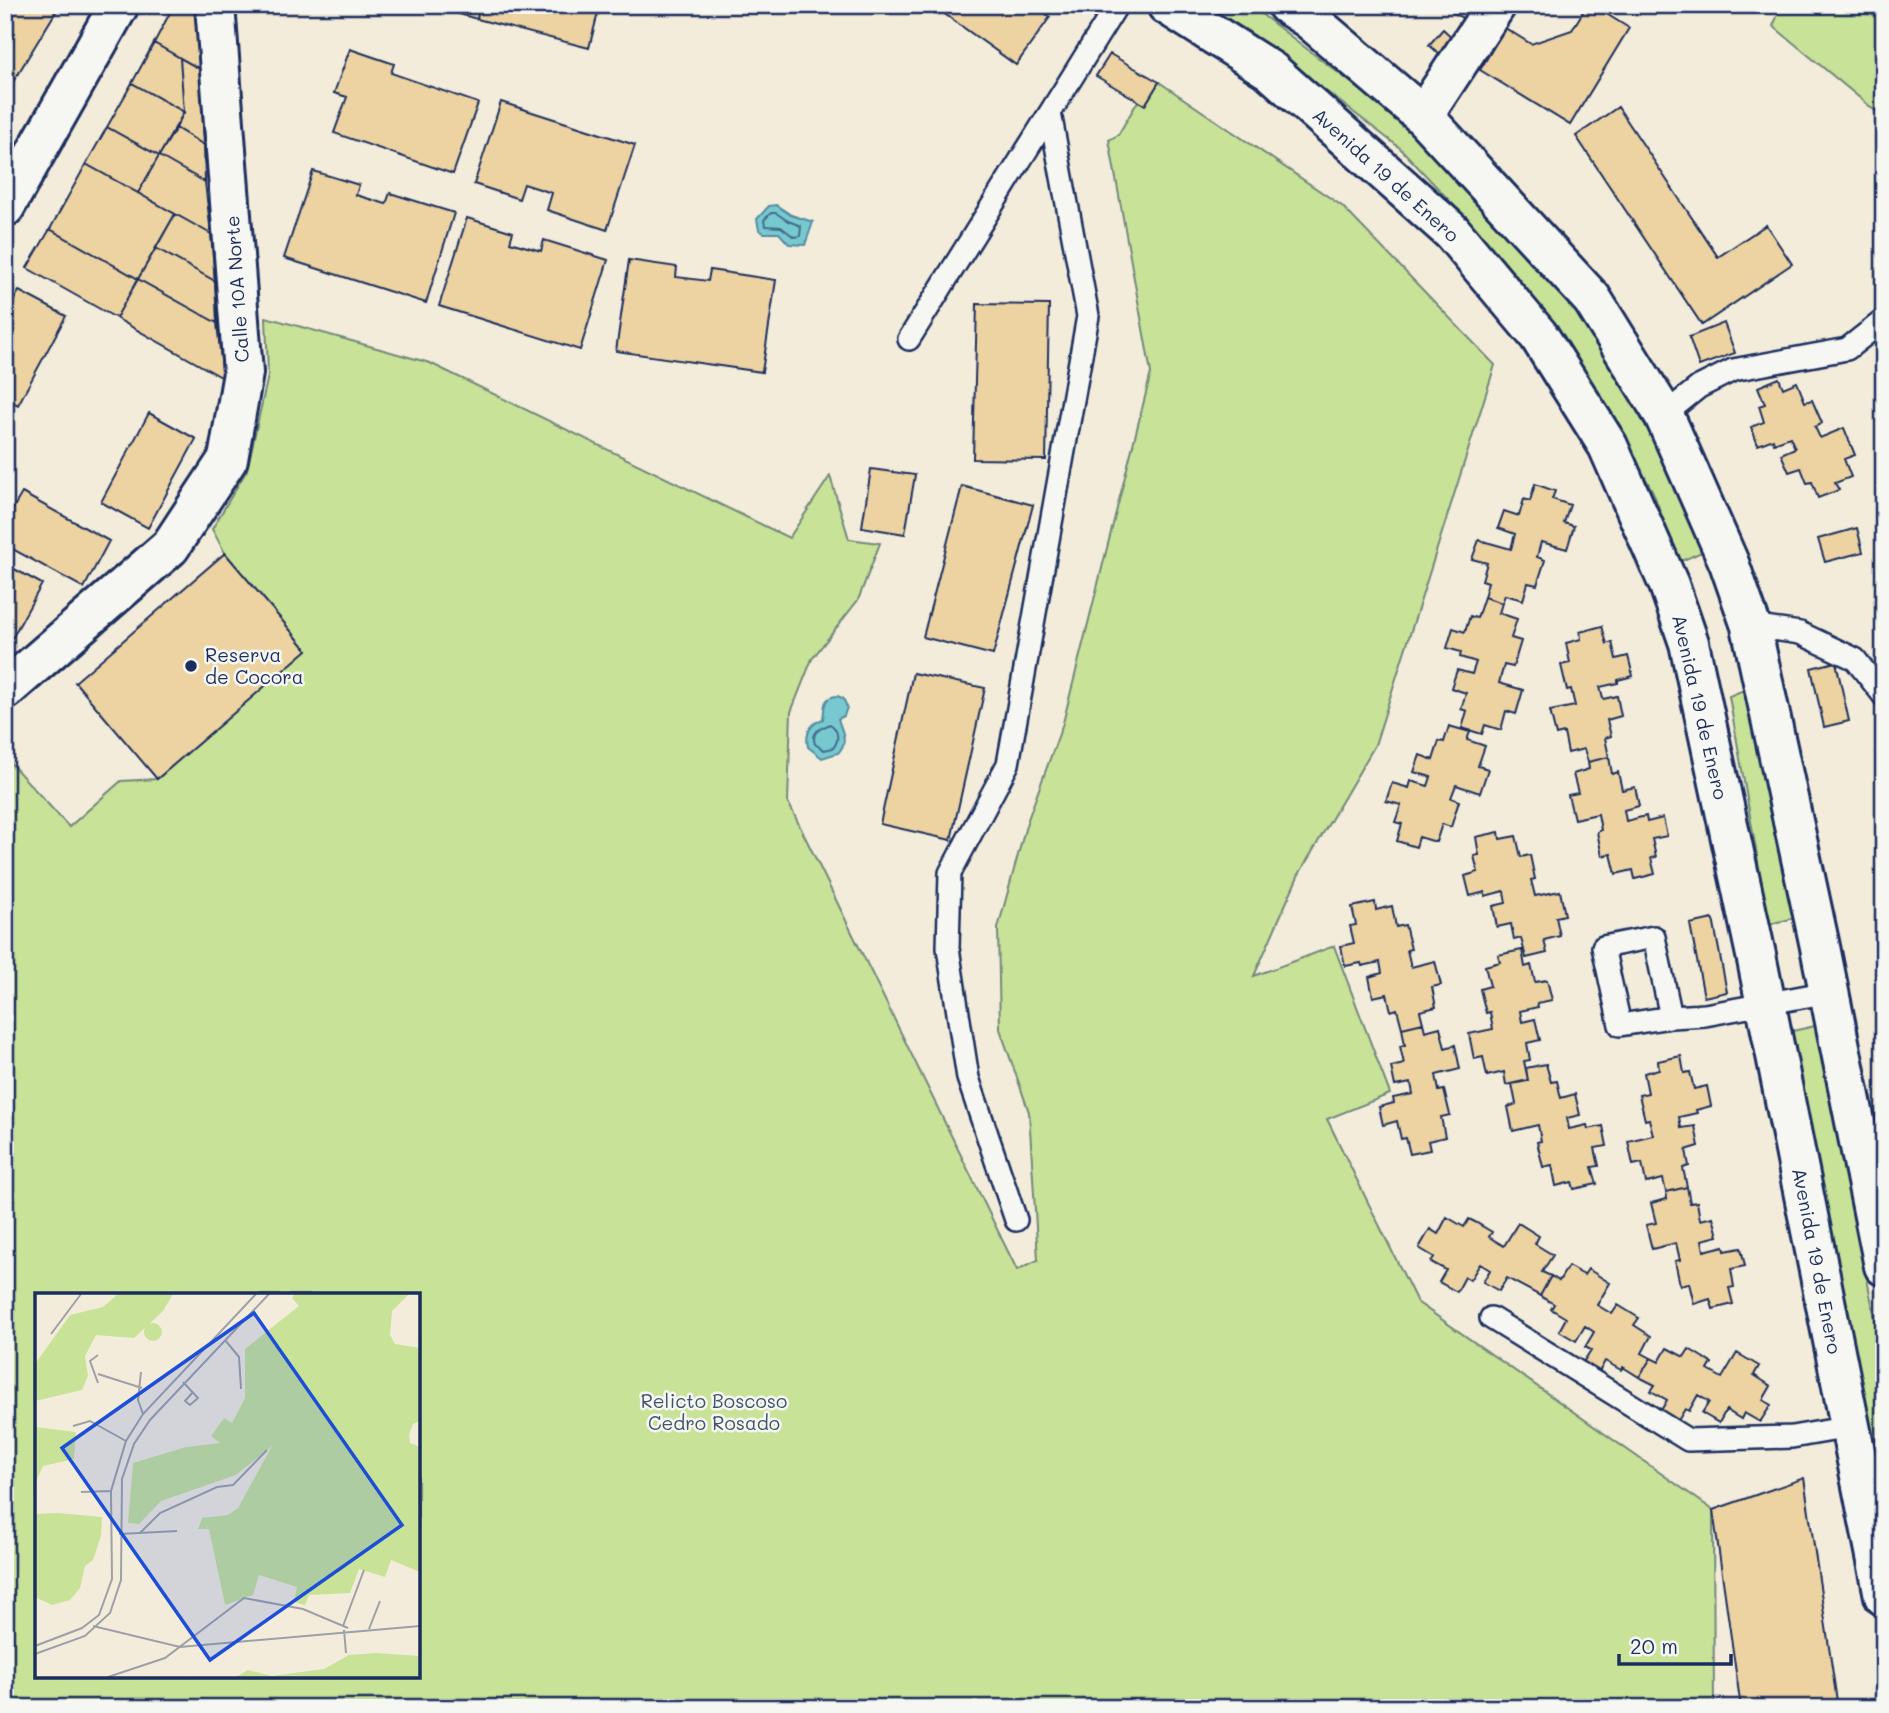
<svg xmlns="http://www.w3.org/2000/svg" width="1889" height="1713" font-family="Mali,sans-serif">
  <rect width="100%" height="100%" fill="#f3ecda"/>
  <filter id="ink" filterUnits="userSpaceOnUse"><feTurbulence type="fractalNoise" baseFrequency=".0143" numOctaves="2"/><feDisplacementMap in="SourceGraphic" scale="14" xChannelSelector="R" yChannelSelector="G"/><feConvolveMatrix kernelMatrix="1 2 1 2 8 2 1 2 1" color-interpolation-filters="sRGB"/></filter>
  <g filter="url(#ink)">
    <path fill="#c8e298" stroke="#72887b" stroke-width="2" fill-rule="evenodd" d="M1206,5H1248L1260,13L1413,130L1496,217L1575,311L1627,394L1676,479L1702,552L1679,562L1653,492L1610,412L1559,329L1480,233L1400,148L1248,31Z
      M1782,5H1884V118L1773,26Z
      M1159,82L1342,206L1495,365L1375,745L1298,876L1254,976L1334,946L1390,1094L1327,1119L1417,1302L1713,1510L1714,1708H5V757L69,827L121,781L157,779L307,650L225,553L212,529L247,470L268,376L266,317L430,363L789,538L830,476L849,539L880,543L858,600L812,659L791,712L788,802L1017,1270L1038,1260L1029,1112L1000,1029L998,928L1027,822L1063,723L1151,373L1109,140L1118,135L1138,101L1146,104ZM37,1295H418V1676H37Z
      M1751,687L1795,918L1769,924L1729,696Z
      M1815,1026L1884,1362V1502L1788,1032Z"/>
    <path fill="#78c9cf" stroke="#538ba2" stroke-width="2" d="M776,205L791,215L813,222L805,245L789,244L779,233H764L759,230L757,219L769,206Z
      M837,696L843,698L847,707L844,716L838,719C842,732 849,741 838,753L822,758L808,747C805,733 810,724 823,719C825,708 822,697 837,696Z"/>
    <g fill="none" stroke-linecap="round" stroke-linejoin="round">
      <path stroke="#406d8b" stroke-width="2" d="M771,213H776L788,221L801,226L800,236L794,237L781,227L765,226L764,220Z
        M830,724C838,729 840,740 833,748L824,750L815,744C811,731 820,729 830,724Z"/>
    </g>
    <path fill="#edd3a2" stroke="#1b2f5e" stroke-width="2" d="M5,5H60L5,95Z
      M174,5H196L200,69L154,43Z
      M427,5H480L477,19Z
      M480,5H600L589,48L477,19Z
      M932,5H1034L1050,17L1016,65Z
      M1441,5H1490L1477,27Z
      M1587,5H1592L1629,28L1570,125L1480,70L1505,28L1531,44L1572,30Z
      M1443,29L1456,41L1443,57L1429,45Z
      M154,43L180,58L184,112L132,83Z
      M350,49L394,64L391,73L478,103L453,174L334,133L347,97L334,93Z
      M1110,54L1159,82L1145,105L1096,76Z
      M180,58L200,69L204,145L176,128L184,112Z
      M132,83L184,112L159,156L107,127Z
      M501,102L635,145L607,230L547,210L552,193L524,184L519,199L474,184Z
      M1618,107L1718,257L1766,225L1792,264L1702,325L1576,136Z
      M107,127L159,156L138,193L86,164Z
      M176,128L204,145L205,182L159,156Z
      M159,156L205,182L211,234L138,193Z
      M86,164L175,214L138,279L50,229Z
      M313,171L359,185L356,195L386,204L390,193L454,213L426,303L284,258Z
      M175,214L211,234L215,281L156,248Z
      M467,218L513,232L510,242L541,251L544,240L608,260L580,350L439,306Z
      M50,229L138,279L116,318L27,268Z
      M156,248L215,281L217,323L138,279Z
      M629,260L677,267L676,277L708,281L710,270L776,280L762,372L616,351Z
      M138,279L217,323L223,378L116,318Z
      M19,291L66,316L18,405L5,398V316Z
      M977,304L1049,305L1046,460L973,459Z
      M1724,323L1735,353L1699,366L1689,337Z
      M1779,378L1783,388L1797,382L1805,402L1812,400L1822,423L1815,427L1820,438L1844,428L1855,455L1844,459L1851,477L1835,483L1839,490L1818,498L1812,482L1807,483L1801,468L1789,472L1781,454L1795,448L1790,437L1774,443L1773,439L1758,445L1751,427L1764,422L1759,406L1765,404L1758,387Z
      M149,413L196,439L148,528L101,502Z
      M871,469L915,475L905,534L862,527Z
      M1535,484L1555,491L1552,499L1570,505L1564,523L1574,526L1567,549L1541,542L1537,557L1545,560L1537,585L1528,583L1523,600L1505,595L1502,603L1484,597L1488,582L1482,580L1487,563L1472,559L1479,540L1511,549L1515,534L1498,528L1504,511L1519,516L1524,499L1530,501Z
      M962,486L1033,505L993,655L923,637Z
      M22,493L109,541L84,588L5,545V522Z
      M1857,528L1863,552L1825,562L1818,539Z
      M225,553L307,650L157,779L75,682Z
      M5,564L42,584L5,651Z
      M1484,597L1502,603L1499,613L1517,619L1511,638L1521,641L1513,667L1504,665L1499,683L1523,690L1516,714L1506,711L1501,730L1485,725L1482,734L1462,728L1467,711L1461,709L1466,693L1451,688L1457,670L1472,674L1476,662L1460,657L1461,652L1447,648L1453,628L1465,632L1470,616L1477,618Z
      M1602,626L1607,644L1612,642L1616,659L1628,656L1633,676L1618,680V683L1600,687L1603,699L1617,696L1621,716L1607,720L1611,736L1605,738L1609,757L1588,762L1584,749L1568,753L1564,733L1556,735L1550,711L1575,706L1571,689L1567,690L1561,665L1570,663L1566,643L1581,639L1580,632Z
      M1836,662L1849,721L1824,727L1811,668Z
      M913,673L985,688L951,840L880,824Z
      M1449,726L1470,732L1467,740L1485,746L1478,766L1488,769L1480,793L1456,785L1451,798L1459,801L1451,827L1442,824L1436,842L1419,837L1416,847L1397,841L1402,824L1395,822L1401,805L1386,801L1392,783L1409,788L1411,781L1428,786L1431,777L1414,772L1420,755L1433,760L1439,741L1444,742Z
      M1609,757L1612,774L1618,772L1622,790L1635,787L1639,806L1624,810L1626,821L1646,816L1647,822L1663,818L1667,836L1652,839L1656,857L1651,858L1655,874L1635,879L1633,870L1616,874L1611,854L1602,856L1597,832L1601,830L1598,814L1574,819L1568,795L1578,793L1573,774L1589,769L1588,762Z
      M1499,832L1500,839L1516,836L1521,857L1530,855L1535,879L1531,880L1535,896L1560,891L1565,915L1556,917L1560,936L1544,940L1547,953L1526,958L1521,938L1514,940L1511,924L1497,927L1493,906L1506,903L1504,891L1485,896V892L1470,896L1465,876L1478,872L1474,856L1479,855L1476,837Z
      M1375,902L1376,910L1392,906L1396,927L1405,925L1411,949L1407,950L1411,967L1435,961L1441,985L1432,987L1436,1007L1420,1011L1423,1023L1402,1028L1397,1009L1391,1011L1387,994L1373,997L1369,977L1382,973L1380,962L1362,966L1361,963L1345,966L1341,946L1354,943L1350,926L1356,925L1352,907Z
      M1713,919L1727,992L1704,997L1690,924Z
      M1522,950L1525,967L1531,965L1535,982L1547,980L1552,1000L1537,1003L1538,1007L1520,1011L1522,1022L1535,1019L1540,1040L1527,1043L1530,1060L1524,1061L1528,1080L1506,1085L1504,1072L1487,1076L1483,1057L1474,1059L1469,1034L1493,1029L1490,1012L1486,1013L1480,989L1490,986L1485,966L1500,962L1498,955Z
      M1423,1023L1425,1031L1440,1027L1445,1048L1455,1045L1460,1069L1436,1075L1439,1091L1444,1090L1450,1115L1441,1117L1445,1137L1428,1141L1430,1150L1410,1154L1406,1138L1401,1139L1397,1121L1383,1125L1379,1107L1394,1103L1393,1098L1413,1094L1411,1083L1395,1086L1391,1067L1404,1064L1400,1046L1405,1045L1402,1028Z
      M1681,1056L1684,1073L1690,1072L1694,1089L1707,1086L1711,1106L1696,1110L1697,1113L1679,1117L1681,1128L1695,1126L1699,1146L1686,1150L1689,1166L1683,1168L1687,1187L1666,1192L1663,1179L1646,1183L1642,1163L1633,1165L1628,1141L1653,1135L1649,1119L1645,1120L1639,1095L1648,1093L1644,1073L1659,1069L1658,1061Z
      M1546,1064L1551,1082L1557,1081L1561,1098L1575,1094L1580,1115L1567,1118L1569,1129L1587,1125L1588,1129L1603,1126L1607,1146L1595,1148L1599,1166L1592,1167L1597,1184L1574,1189L1572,1182L1556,1186L1552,1165L1543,1167L1537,1142L1541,1141L1538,1125L1513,1131L1508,1107L1516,1104L1512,1084L1528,1081L1526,1068Z
      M1687,1187L1690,1203L1697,1202L1700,1220L1713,1217L1718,1236L1702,1240L1704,1251L1724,1246L1725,1251L1741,1248L1745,1266L1731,1269L1734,1287L1729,1288L1733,1304L1713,1309L1710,1299L1694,1304L1689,1283L1680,1285L1675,1261L1680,1260L1676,1243L1652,1249L1646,1225L1656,1223L1651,1203L1667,1199L1666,1192Z
      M1447,1217L1464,1227L1469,1219L1475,1222L1492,1232L1489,1237L1504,1246L1518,1223L1539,1236L1535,1244L1553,1255L1542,1272L1551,1276L1540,1296L1507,1278L1499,1291L1483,1282L1490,1270L1480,1264L1470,1280L1465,1277L1457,1292L1439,1282L1446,1270L1431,1262L1434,1257L1419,1248L1430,1229L1438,1234Z
      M1568,1266L1584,1275L1588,1269L1610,1283L1597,1305L1612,1314L1618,1305L1639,1318L1634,1325L1651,1336L1642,1353L1651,1358L1639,1377L1623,1367L1621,1370L1605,1361L1598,1374L1582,1364L1591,1350L1585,1347L1594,1332L1585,1326L1576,1341L1559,1331L1566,1318L1551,1309L1554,1304L1540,1296L1551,1276L1559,1281Z
      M1667,1348L1684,1357L1689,1349L1712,1363L1708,1370L1722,1378L1737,1353L1759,1366L1754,1375L1771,1386L1763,1400L1771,1405L1760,1422L1744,1413L1741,1419L1726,1410L1719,1423L1702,1413L1709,1402L1698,1395L1689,1411L1685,1409L1676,1424L1659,1414L1667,1400L1651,1391L1655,1385L1639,1377L1651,1358L1659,1362Z
      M1804,1478L1838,1708H1741L1713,1510Z"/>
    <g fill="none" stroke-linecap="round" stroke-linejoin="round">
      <g stroke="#1b2f5e" stroke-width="26">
        <path id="lane" d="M909,339L1117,5
          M1664,415L1699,387L1733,370L1847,349L1884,320
          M1751,626L1800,633L1855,659L1884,696
          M1671,1017L1654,937L1603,947L1620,1025L1671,1017L1705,1015L1829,992
          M1016,1220L968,1078L948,948L950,873L1008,764L1088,316L1050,113
          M1491,1318L1688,1440L1792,1437L1850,1427"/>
      </g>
      <g stroke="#1b2f5e" stroke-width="44">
        <path id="street" d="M1423,116L1496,5
          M5,690L170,547L228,459L243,373L215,5"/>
      </g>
      <g stroke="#1b2f5e" stroke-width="44">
        <path id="secondary" d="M5,207L119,5"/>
      </g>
      <g stroke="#1b2f5e" stroke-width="44">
        <path id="primary" d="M1167,5L1271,71L1452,232L1539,336L1608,446L1669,585L1689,643L1756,955L1884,1596
          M1287,5L1309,19L1423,116L1592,299L1664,415L1729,563L1751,626L1819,942L1884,1266"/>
      </g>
      <use href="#lane" stroke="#f6f6f2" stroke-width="21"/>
      <use href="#street" stroke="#f6f6f2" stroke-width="38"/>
      <use href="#secondary" stroke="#f6f6f2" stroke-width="38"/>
      <use href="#primary" stroke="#f6f6f2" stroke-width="38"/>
    </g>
  </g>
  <circle fill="#1b2f5e" stroke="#f6f6f2" stroke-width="2.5" cx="191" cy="666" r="7"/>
  <g text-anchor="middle" stroke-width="5" stroke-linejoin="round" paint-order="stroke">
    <g font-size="19" fill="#1b2f5e" stroke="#f6f6f2">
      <text transform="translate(1386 175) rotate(42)" y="7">Avenida 19 de Enero</text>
      <text transform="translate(237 289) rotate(-94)" y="7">Calle 10A Norte</text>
      <text transform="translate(1700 707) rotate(77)" y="7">Avenida 19 de Enero</text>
      <text transform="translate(1817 1261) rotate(79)" y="7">Avenida 19 de Enero</text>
    </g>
    <g font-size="19" fill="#1b2f5e" stroke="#f6f6f2" text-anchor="start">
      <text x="205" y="662">Reserva<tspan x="205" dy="22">de Cocora</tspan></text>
    </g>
    <g font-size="19" fill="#3e536a" stroke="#f6f6f2">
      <text x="714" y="1408">Relicto Boscoso<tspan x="714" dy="22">Cedro Rosado</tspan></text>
    </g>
  </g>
  <g transform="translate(35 1293)">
    <rect width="385" height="385" fill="#f3ecda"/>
    <path d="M83,1H138L128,18L99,45L61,42L50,63L53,83L47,97L0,108V71L35,22L68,14ZM260,1H374L357,18L355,42L360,51L385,55V128L378,131L374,142L375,150L385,154V279L356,267L350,284L324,276L315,300L274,302L270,312L259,309L262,294L224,282L218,302L190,312L174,236H163L167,225L193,222L203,215L237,153L201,182L126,208L104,231L93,230L98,170L151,154L185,150L176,143L189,125L197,130L210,105V56L264,13L257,5ZM109 39a9 9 0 1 1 18 0a9 9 0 1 1-18 0ZM0,134L41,139L39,166L8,173L0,190ZM24,220L67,224L66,243L58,267L50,273L45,295L35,307L17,312L0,304V221ZM341,360L385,363V384H201L213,377L237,383L289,376L314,362Z" fill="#c8e298"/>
    <path fill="none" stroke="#9da0a8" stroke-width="2" d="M16,41L46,1M190,47L204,64L206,96M106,79L103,107L108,121M63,81L107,95M148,89L163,105L155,112L150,108L158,99M63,90L55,68L63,62M38,133L55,128L91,148M46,199L76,198M105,240L125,220L182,194L198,192L232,157M84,241L142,238M58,333L145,354L385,333M308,333L329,277M334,336L345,308M309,337L311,360M0,353L47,335L64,322L77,286L76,198L91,148L108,121L221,1M0,361L50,343L75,320L86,287L87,186L99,151L115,127L234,1M73,384L130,365L209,305L268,316L313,335"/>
    <path fill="#1d4ed8" fill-opacity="0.15" stroke="#1d4ed8" stroke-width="3.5" d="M219,20L367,232L175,367L27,155Z"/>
    <rect width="385" height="385" fill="none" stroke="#1b2f5e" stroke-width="3.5"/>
  </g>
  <rect width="1889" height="1713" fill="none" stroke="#f6f6f2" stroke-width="28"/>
  <rect x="14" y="14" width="1861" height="1685" fill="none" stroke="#1b2f5e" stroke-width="2.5" filter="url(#ink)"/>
  <path d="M1619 1654v10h112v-10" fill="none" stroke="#1b2f5e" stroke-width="3.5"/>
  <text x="1630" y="1654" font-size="21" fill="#1b2f5e" stroke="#f6f6f2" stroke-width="5" paint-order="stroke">20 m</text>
</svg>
